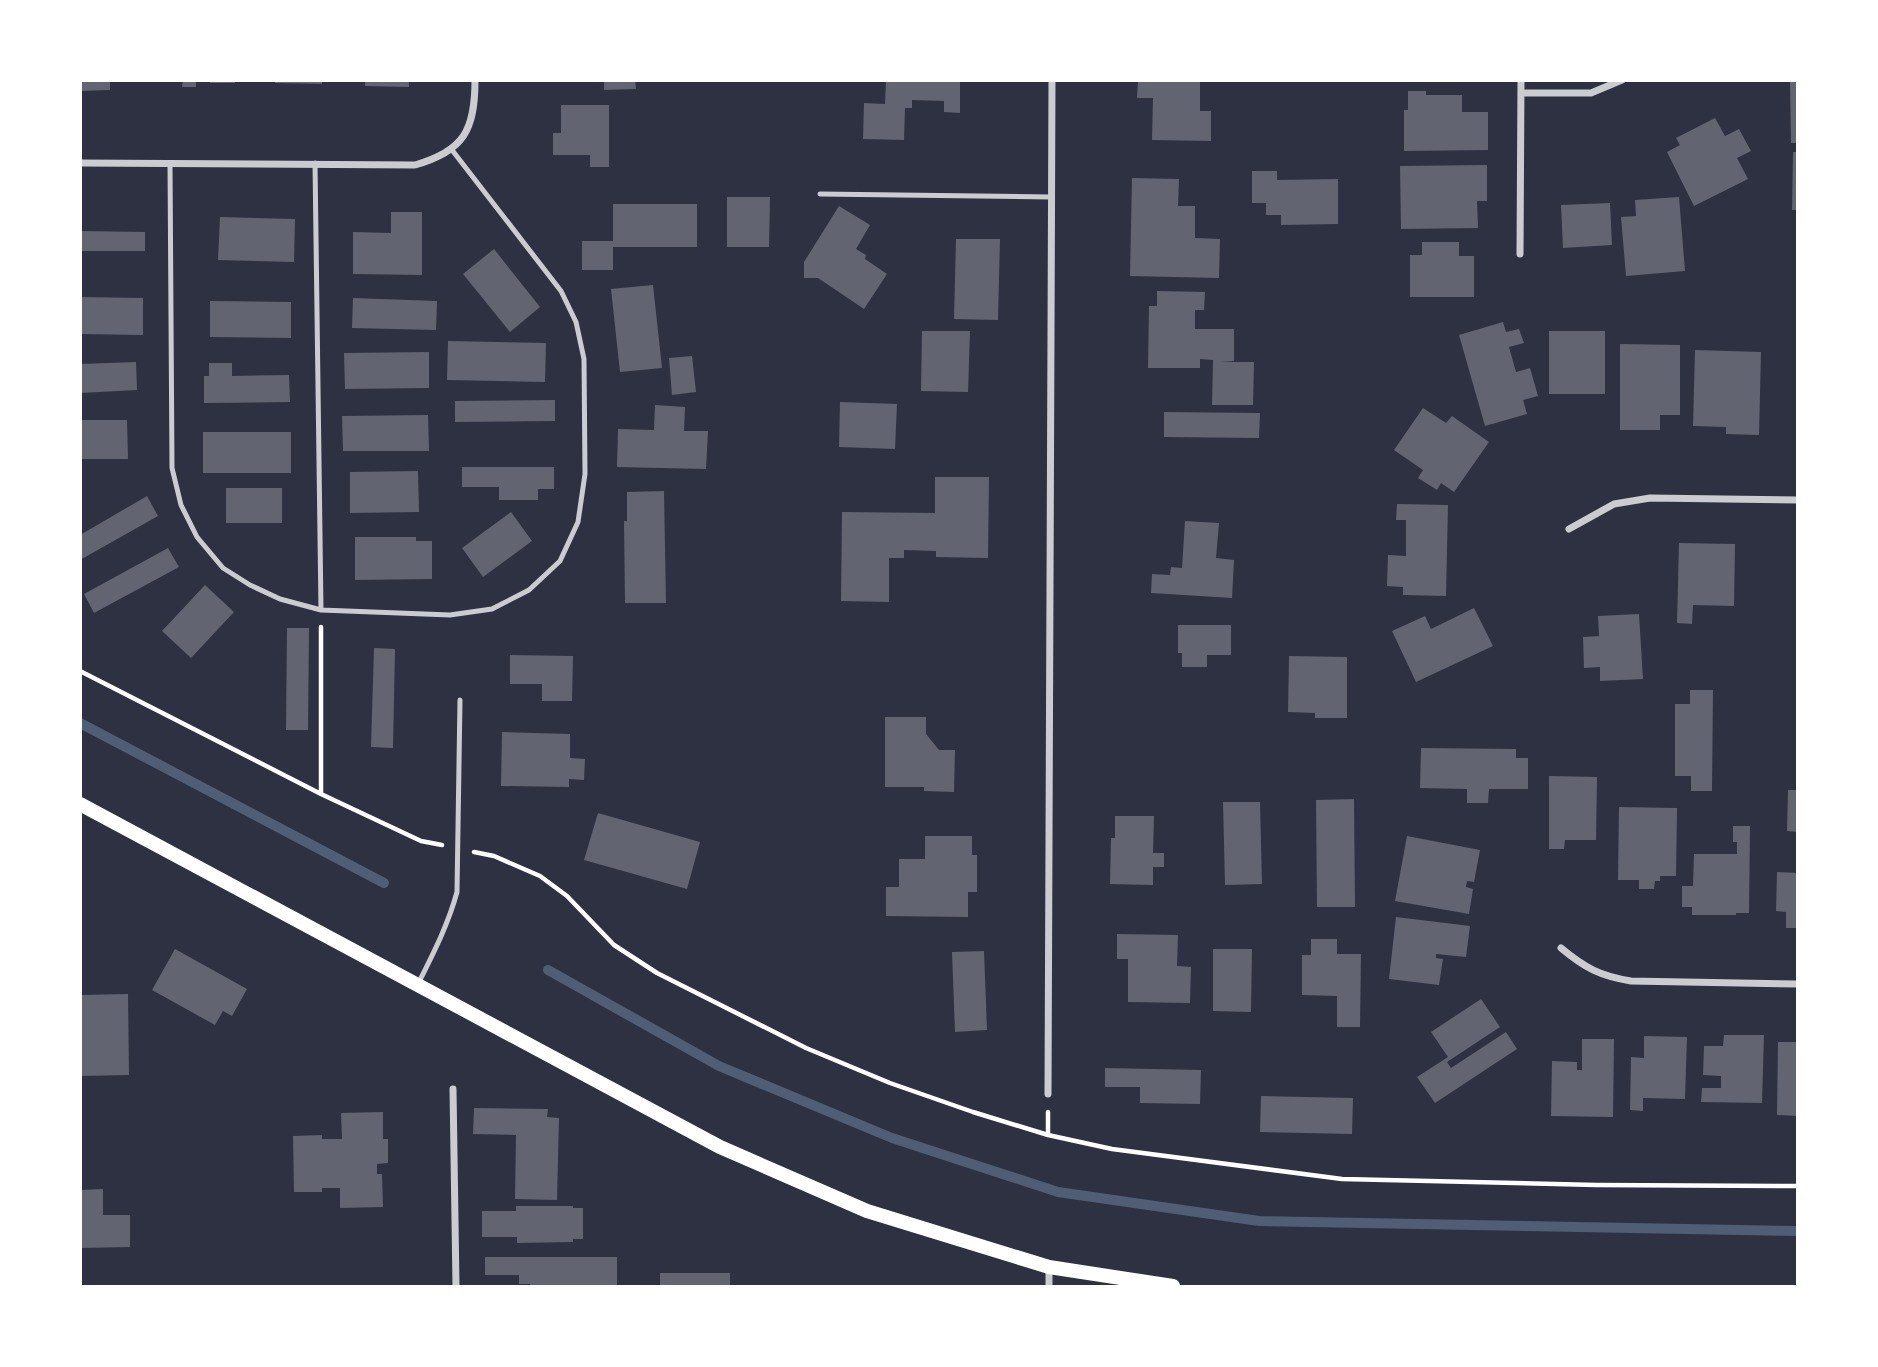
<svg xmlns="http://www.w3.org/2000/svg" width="1878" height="1367" font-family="Figtree,sans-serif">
  <rect width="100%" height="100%" fill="#2d3142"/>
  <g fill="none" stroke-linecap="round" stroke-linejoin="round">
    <path stroke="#4f5d75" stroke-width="10" d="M80,723L384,883
      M548,970L719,1066L892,1138L1058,1192L1259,1221L1798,1231"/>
  </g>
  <path fill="#626471" d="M80,80H110V90L80,91Z
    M183,80H196V87H182Z
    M210,80H235V83H210Z
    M275,80H322V84L275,83Z
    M365,80H409V87L365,86Z
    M604,80H635L636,89L604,90Z
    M886,80H960V113L944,112V101L912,100V108H905L904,140L863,139L864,103L885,104Z
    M1138,80H1200V111H1211V141L1152,140L1153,98H1137Z
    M1790,82H1798V143H1791Z
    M1408,91H1426V95H1462V112H1488V150L1404,151V110H1408Z
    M561,105H609V167H590V155H553V133H561Z
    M1715,118L1725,136L1739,129L1751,151L1737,158L1748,179L1694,206L1667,152L1680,145L1676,138Z
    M1793,152H1798V210H1792Z
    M1487,165V201H1477L1478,228L1401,229L1400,166Z
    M1252,171H1277V180L1338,179V224L1281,225V215H1266V203H1252Z
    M1132,178L1179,179L1178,206H1195V238L1220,239L1219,278L1130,276Z
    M727,197H770L769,247H727Z
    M1679,197L1685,271L1626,276L1621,217L1636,216L1635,200Z
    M1610,203L1612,245L1563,248L1561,205Z
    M613,204H697V247H613V270H582V241H613Z
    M839,206L870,225L856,249L866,255L865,259L887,274L864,309L818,278H804V262Z
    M391,212H422V275L353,274V232L391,233Z
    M220,217L295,219L294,262L218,260Z
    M80,231L145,232V251H80Z
    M956,239H1000L998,320L954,319Z
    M1422,242H1459V256H1474V297H1410V255H1422Z
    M494,249L540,307L510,332L463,274Z
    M653,285L662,368L620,372L611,289Z
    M1157,291L1205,292L1204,310H1195V329H1234V361L1221,362H1254L1253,405H1212L1213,360L1200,359V368H1148L1149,306H1157Z
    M80,297L143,298V335L80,334Z
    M353,298L437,301L436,330L352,328Z
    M210,301L291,302V338L210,337Z
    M1503,322L1506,332L1519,329L1524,343L1509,347L1516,372L1530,368L1538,396L1523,400L1527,414L1485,426L1459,335Z
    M922,331H970L968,392L921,391Z
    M1549,331H1605V394H1549Z
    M448,341L546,343L545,382L447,380Z
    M1620,344L1680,345V415H1660V430H1620Z
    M1695,350L1761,352L1759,435L1726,434V427L1693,426Z
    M429,352V388L345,389L344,353Z
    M692,356L696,392L672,395L669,358Z
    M136,362L137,390L80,393V364Z
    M209,363H232V376L289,375L290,402L204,403V376H209Z
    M555,400V421L455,422V401Z
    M840,402L897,404L895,449L839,447Z
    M655,405L685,407L684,431H708L706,469L617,467L618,429L654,430Z
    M1423,408L1446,423L1452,416L1489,442L1454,492L1441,483L1437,490L1418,478L1423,470L1394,450Z
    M1164,412L1260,413L1259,438L1164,437Z
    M428,415L429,451H343L342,416Z
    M80,420H127L128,459H80Z
    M203,432H291V473H203Z
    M462,467H554V489H538V500H499V487H462Z
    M418,471L419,512L350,513V472Z
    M935,477H989L988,558L936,557V551L904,550V558H889V602L841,601L842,512L935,513Z
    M226,488H282V523H226Z
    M664,491L666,603H625L624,521H627V492Z
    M147,496L158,516L80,560V535Z
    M1397,504L1448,505L1446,596L1403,595V587L1387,586L1388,555L1406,556V520H1396Z
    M511,512L532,541L483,577L462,548Z
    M1185,521L1219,523L1216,558L1234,560L1232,598L1151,593L1152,574L1170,575L1171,567L1182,568Z
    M355,537H416V541H432V579L355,580Z
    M1679,543L1735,544L1734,606L1693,605L1692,624L1677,623Z
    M168,548L179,567L94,613L84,594Z
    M205,585L234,612L191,658L162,631Z
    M1474,608L1493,646L1416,682L1392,631L1425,616L1431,629Z
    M1639,614L1643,679L1600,681V667L1584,668L1583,637L1599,636L1598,616Z
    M1178,625H1231V655H1207V667H1182V653H1178Z
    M287,628H309L308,730H286Z
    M374,648L395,649L393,748L371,747Z
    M510,655L573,656L572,701H542V684H510Z
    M1289,656L1347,657V718H1315V713L1288,712Z
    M1690,690H1713L1712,791H1691V776H1675V704H1690Z
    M885,717H926V734L939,750H955L954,792L924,791V787H885Z
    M502,732L570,734V758L585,759L584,780L569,779V787L501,786Z
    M1421,748L1516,749V758H1528V789H1489L1488,803H1467V789L1420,788Z
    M1549,776L1597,777L1596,840H1565L1564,849H1549Z
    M1788,790H1798V832L1787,831Z
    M1354,799L1355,907H1317L1316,800Z
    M1223,802H1260L1262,884L1225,885Z
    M1619,807L1677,808L1676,876H1660V881H1655L1654,889H1639V880H1618Z
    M598,813L700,842L687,889L584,860Z
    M1115,816H1154L1153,853H1164V867H1153V885L1110,884L1111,838H1115Z
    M1733,826H1750L1749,913H1736V915H1692V907H1682V886H1693L1694,854H1737V842H1733Z
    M925,836H972V855H977V892H968V917L886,916V887H899V859H925Z
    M1407,836L1480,850L1474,882L1467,881L1466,887L1473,889L1469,914L1395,901Z
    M1777,872L1798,873V928H1786V912L1776,911Z
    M1396,917L1470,926L1466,957L1436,954V958L1443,959L1439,985L1389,979Z
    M1117,934L1178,935L1177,966L1191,967L1190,1003L1128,1002V959H1117Z
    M1311,939H1337V954H1361L1360,1027H1337V996L1302,995V955H1311Z
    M175,949L247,989L232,1016L223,1011L215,1025L152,990Z
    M1213,949H1252L1251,1012L1213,1011Z
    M984,951L987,1030L955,1032L952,952Z
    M128,994L129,1075L80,1076V995Z
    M1481,999L1500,1027L1447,1062L1451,1068L1506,1032L1517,1049L1435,1103L1417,1077L1448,1057L1431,1032Z
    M1724,1035H1764L1762,1103L1701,1102L1702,1088H1721V1076L1703,1075L1704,1046H1723Z
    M1644,1036L1687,1037L1685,1099L1643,1098V1111L1630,1110L1631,1057L1644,1058Z
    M1582,1039H1614L1613,1117L1551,1116L1552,1061L1577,1062V1070H1582Z
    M1778,1042H1798V1116L1777,1115Z
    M1105,1068L1201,1070L1200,1104L1140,1103V1087H1105Z
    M1261,1096L1353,1098L1352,1134L1260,1132Z
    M474,1108L548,1109L547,1117L559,1118L557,1200L515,1199L516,1135L473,1134Z
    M383,1112V1139H388V1163L377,1164V1174H382L383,1207L340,1208V1188H322V1192H294L293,1136L322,1135V1139H342L341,1113Z
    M103,1189V1215H130V1247L80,1248V1190Z
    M516,1206H573V1208H583V1239H573V1242L517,1243V1237H482V1211H516Z
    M485,1257H617V1286H530V1284H519V1275H485Z
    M660,1273H730V1286H660Z"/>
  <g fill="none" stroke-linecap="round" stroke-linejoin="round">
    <path stroke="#fff" stroke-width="4.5" d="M80,671L321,794L421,841L442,845
      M321,794V627
      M474,852L494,856L540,876L567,896L614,945L657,973L806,1048L890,1083L973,1112L1048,1135L1112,1149L1342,1179L1596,1185L1798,1186
      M1048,1135V1112"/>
    <path stroke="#caccd0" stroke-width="5" d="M170,163L172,468L181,505L197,537L223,568L250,585L280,599L321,610L450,615L492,609L529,590L560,561L578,522L585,474L584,359L576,322L561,291L452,150
      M315,163L321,610
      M820,194L1051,197
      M418,984C433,954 448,925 457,892L460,700"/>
    <path stroke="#caccd0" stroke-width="7" d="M1521,93H1591L1622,80
      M80,163L415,165C464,151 475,130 475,80
      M1520,254L1521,80
      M1569,529L1614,504L1650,498L1798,500
      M1561,948C1585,968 1600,976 1631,981L1798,984
      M453,1089L456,1286
      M1048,1094L1052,80
      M1049,1286V1267"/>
    <path stroke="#fff" stroke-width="14" d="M80,804L720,1147L867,1211L1049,1267L1173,1286"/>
  </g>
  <rect width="1878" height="1367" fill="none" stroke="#ffffff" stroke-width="164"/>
</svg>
